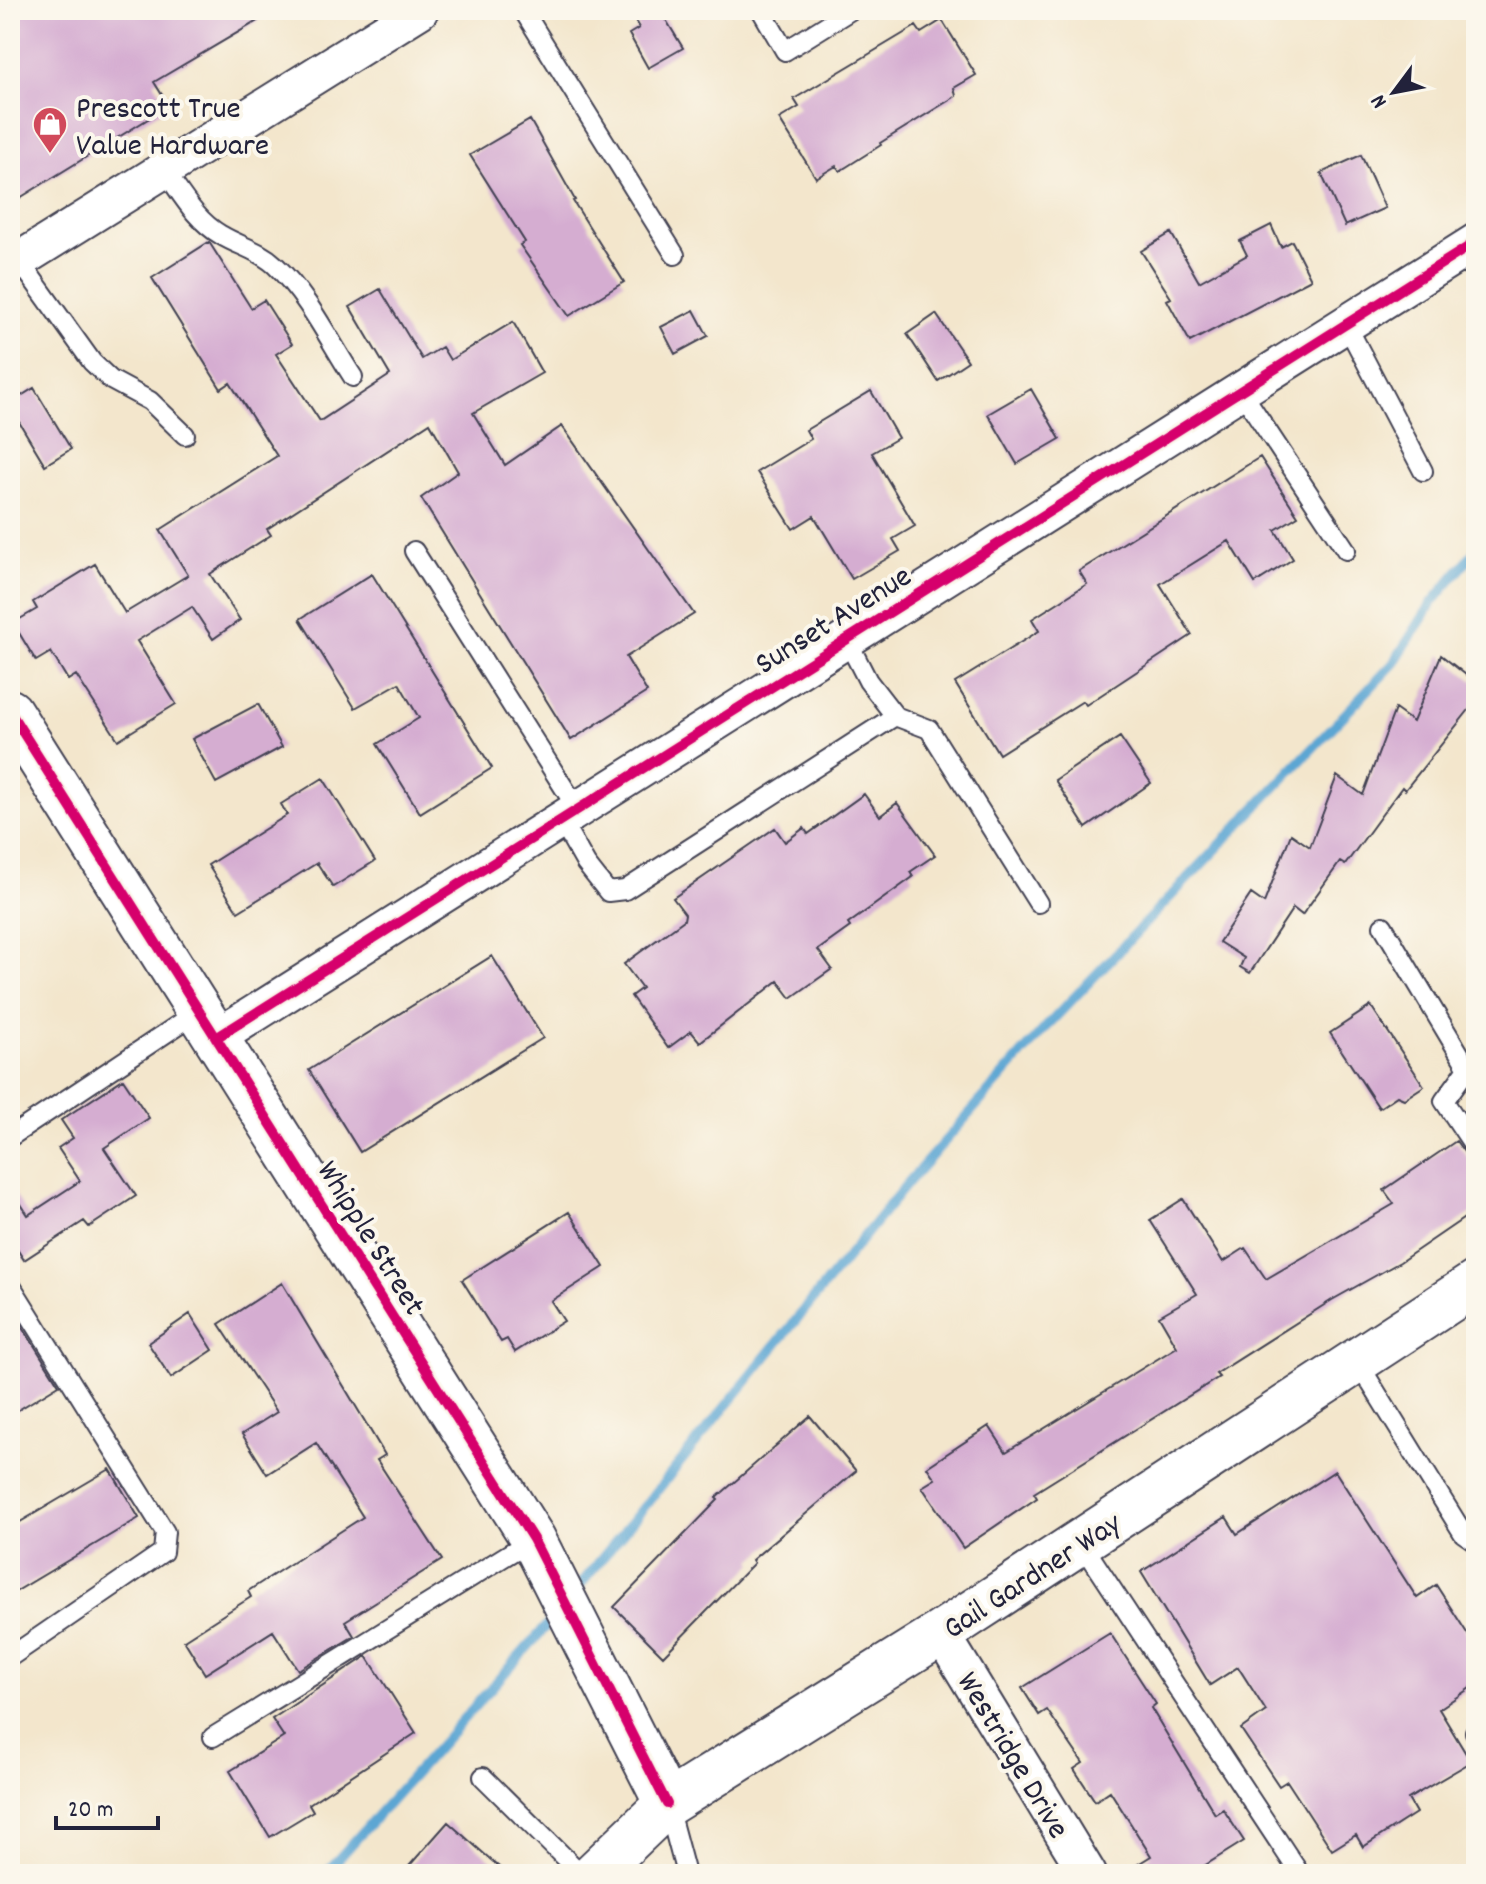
<svg xmlns="http://www.w3.org/2000/svg" width="1486" height="1884" font-family="Dekko,sans-serif">
  <rect width="100%" height="100%" fill="#fbf7ec"/>
  <filter id="ink" filterUnits="userSpaceOnUse"><feTurbulence type="fractalNoise" baseFrequency=".0125" numOctaves="2"/><feDisplacementMap in="SourceGraphic" scale="16" xChannelSelector="R" yChannelSelector="G"/><feConvolveMatrix kernelMatrix="1 2 1 2 8 2 1 2 1" color-interpolation-filters="sRGB"/></filter>
  <filter id="wash" filterUnits="userSpaceOnUse"><feTurbulence type="fractalNoise" baseFrequency=".006" numOctaves="4" result="noise"/><feDisplacementMap in="SourceGraphic" scale="32" xChannelSelector="R" yChannelSelector="G"/><feGaussianBlur stdDeviation="1.8" result="paint"/><feColorMatrix in="noise" values="0 0 0 0 0 0 0 0 0 0 0 0 0 0 0 0 0 1.4 0 .05"/><feComposite in="paint" operator="in"/></filter>
  <g filter="url(#wash)">
    <rect width="100%" height="100%" fill="#f3e6cc"/>
    <g fill="none" stroke-linecap="round" stroke-linejoin="round">
      <path stroke="#5ba6d3" stroke-width="10" d="M573,1594L906,1185L1046,1027L1393,664L1432,603L1476,550
        M325,1874L558,1613"/>
    </g>
    <g id="blocks">
      <path fill="#d5add1" d="M10,10H276L154,82L169,106L10,204Z
        M629,10H660L683,48L648,68L629,34L639,28Z
        M942,20L976,75L954,88L956,96L880,143L881,145L840,171L836,166L816,178L779,119L799,107L794,99L916,26L921,33Z
        M530,120L575,200L573,201L624,282L569,316L520,245L525,242L470,155Z
        M1361,155L1385,208L1345,226L1321,173Z
        M1271,225L1281,247L1292,241L1311,279L1190,342L1167,300L1171,298L1141,251L1171,233L1199,282L1247,255L1240,241Z
        M209,242L251,308L264,300L292,344L276,354L320,421L390,375L350,307L380,289L422,359L442,347L450,360L513,322L542,373L473,413L505,465L562,426L694,614L626,657L647,692L571,740L421,498L458,472L430,423L267,529L271,535L210,574L240,620L213,639L192,607L137,641L176,704L118,740L76,675L68,680L51,652L36,661L13,623L37,609L33,602L95,564L125,613L188,575L160,530L277,456L230,383L221,389L152,278Z
        M694,310L708,336L675,354L661,327Z
        M936,314L968,361L938,381L907,334Z
        M34,388L71,449L45,465L10,407V403Z
        M1031,389L1060,439L1017,464L988,414Z
        M871,391L898,438L872,453L915,526L893,539L900,551L852,579L814,516L793,529L757,472L811,439L806,430Z
        M1260,457L1298,516L1275,530L1293,559L1255,583L1229,541L1160,584L1192,635L1086,705L1083,701L999,754L955,683L1039,631L1032,619L1087,584L1079,571Z
        M372,574L492,768L420,813L377,744L419,718L399,683L355,708L300,619Z
        M1441,655L1476,683V701L1405,790L1402,787L1345,865L1340,862L1302,915L1293,908L1250,973L1240,967L1244,958L1219,942L1251,894L1264,903L1291,834L1310,847L1337,776L1363,795L1395,709L1413,722Z
        M258,704L282,747L216,783L192,739Z
        M1120,737L1151,783L1086,828L1055,780Z
        M323,778L375,861L333,887L317,863L238,912L208,865L287,815L281,804Z
        M864,794L880,816L897,803L935,855L910,872L913,877L848,924L850,927L818,950L832,969L791,998L778,981L700,1042L691,1031L668,1048L631,996L642,988L624,964L684,920L685,914L673,898L775,828L785,842L804,828L808,834Z
        M492,956L543,1038L360,1152L309,1070Z
        M1371,1006L1424,1086L1404,1099L1397,1096L1379,1108L1330,1033Z
        M123,1079L149,1118L104,1148L136,1196L89,1227L84,1221L24,1260L10,1238V1187L28,1215L80,1181L58,1148L73,1138L61,1120Z
        M1456,1141L1467,1156L1476,1161V1210L1400,1262L1332,1300L1216,1374L1219,1377L1034,1493L1037,1498L963,1548L922,1487L935,1479L927,1467L989,1426L1006,1452L1177,1347L1159,1316L1197,1294L1150,1220L1183,1199L1223,1262L1245,1248L1266,1279L1394,1204L1384,1190Z
        M569,1212L604,1267L551,1301L564,1321L515,1352L507,1339L501,1342L462,1280Z
        M282,1283L385,1455L377,1460L442,1560L345,1621L354,1636L298,1670L273,1631L205,1674L184,1640L251,1597L248,1591L363,1517L316,1443L267,1474L242,1434L277,1412L219,1324Z
        M10,1307L59,1385L10,1415Z
        M190,1314L213,1350L171,1378L148,1343Z
        M810,1416L856,1471L752,1560L754,1563L663,1656L614,1607L718,1500L716,1498Z
        M110,1469L139,1518L10,1595V1528Z
        M1335,1471L1417,1598L1436,1585L1476,1647V1684L1439,1709L1471,1762L1408,1799L1416,1813L1363,1847L1356,1835L1332,1850L1287,1781L1279,1786L1241,1729L1266,1711L1238,1667L1210,1685L1141,1572L1226,1517L1237,1534Z
        M1110,1633L1156,1704L1151,1708L1215,1814L1223,1809L1244,1841L1191,1874H1122L1151,1856L1110,1791L1095,1801L1074,1769L1083,1763L1047,1710L1039,1715L1022,1688Z
        M367,1656L416,1733L309,1804L313,1811L270,1837L230,1771L284,1737L272,1719Z
        M448,1822L507,1874H402Z"/>
    </g>
  </g>
  <g filter="url(#ink)">
    <use href="#blocks" fill-opacity="0" stroke="#413f51" stroke-width="2"/>
    <g fill="none" stroke-linecap="round" stroke-linejoin="round">
      <g stroke="#413f51" stroke-width="22">
        <path id="service" d="M523,10L675,255
          M761,10L785,51L851,10
          M164,170C181,193 195,220 221,235C239,246 259,250 275,265C308,296 329,340 353,377
          M19,260L92,362L111,380L150,401L185,435
          M1346,324L1423,471
          M1241,391L1346,550
          M414,551L578,810
          M847,640L868,681L895,716L929,729L1038,903
          M561,820L586,864L608,892L625,890L895,716
          M1383,926L1468,1068L1444,1101L1476,1149
          M10,1137L199,1011
          M10,1284L165,1532L163,1552L10,1657
          M1357,1361L1463,1533L1476,1542
          M1081,1542L1300,1874
          M1475,1732H1476
          M213,1737L533,1539
          M483,1777L581,1874
          M668,1807L686,1874"/>
      </g>
      <g stroke="#413f51" stroke-width="40">
        <path id="minor" d="M10,266L420,10
          M216,1038L1476,242
          M941,1633L1088,1874"/>
      </g>
      <g stroke="#413f51" stroke-width="48">
        <path id="tertiary" d="M10,712L533,1539L667,1804
          M594,1874L667,1804L941,1633L1476,1283"/>
      </g>
      <use href="#service" stroke="#fff" stroke-width="18"/>
      <use href="#minor" stroke="#fff" stroke-width="36"/>
      <use href="#tertiary" stroke="#fff" stroke-width="44"/>
      <g stroke="#fbf7ec" stroke-width="15">
        <path id="cycleway" d="M10,712L533,1539L667,1804
          M216,1038L1476,242"/>
      </g>
      <use href="#cycleway" stroke="#d6006c" stroke-width="10"/>
    </g>
  </g>
  <defs>
    <g id="shop-pin" transform="scale(1.8)"><path d="M0 17L-7.5 6A9.5 9.5 0 1 1 7.5 6Z" fill="#d1495b" stroke="#fbf7ec"/><path d="M-5-2.5h2.3a2.7 3.5 0 0 1 5.4 0H5L5.5 6h-11ZM-1.5-2.5h3a1.5 2.3 0 0 0-3 0Z" fill="#fff"/></g>
  </defs>
  <g fill-rule="evenodd">
    <use href="#shop-pin" x="50" y="124"/>
  </g>
  <g text-anchor="middle" stroke-width="8" stroke-linejoin="round" paint-order="stroke">
    <g font-size="32" fill="#22223b" stroke="#fbf7ec" text-anchor="start">
      <text x="76" y="117">Prescott True<tspan x="76" dy="37">Value Hardware</tspan></text>
    </g>
    <g font-size="32" fill="#22223b" stroke="#fbf7ec">
      <text transform="translate(832 618) rotate(-32)" y="11">Sunset Avenue</text>
      <text transform="translate(373 1237) rotate(58)" y="11">Whipple Street</text>
      <text transform="translate(1031 1574) rotate(-33)" y="11">Gail Gardner Way</text>
      <text transform="translate(1015 1754) rotate(59)" y="11">Westridge Drive</text>
    </g>
  </g>
  <rect width="1486" height="1884" fill="none" stroke="#fbf7ec" stroke-width="40"/>
  <g transform="translate(1394 92) rotate(238)" stroke="#fbf7ec" stroke-width="6" paint-order="stroke">
  <path d="M0-6L14 30L0 20L-14 30Z" fill="#22223b"/>
  <text y="-12" font-size="22" font-weight="bold" text-anchor="middle" fill="#22223b">N</text>
  </g>
  <path d="M56 1816v12h102v-12" fill="none" stroke="#22223b" stroke-width="4"/>
  <text x="68" y="1816" font-size="24" fill="#22223b" stroke="#fbf7ec" stroke-width="6" paint-order="stroke">20 m</text>
</svg>
